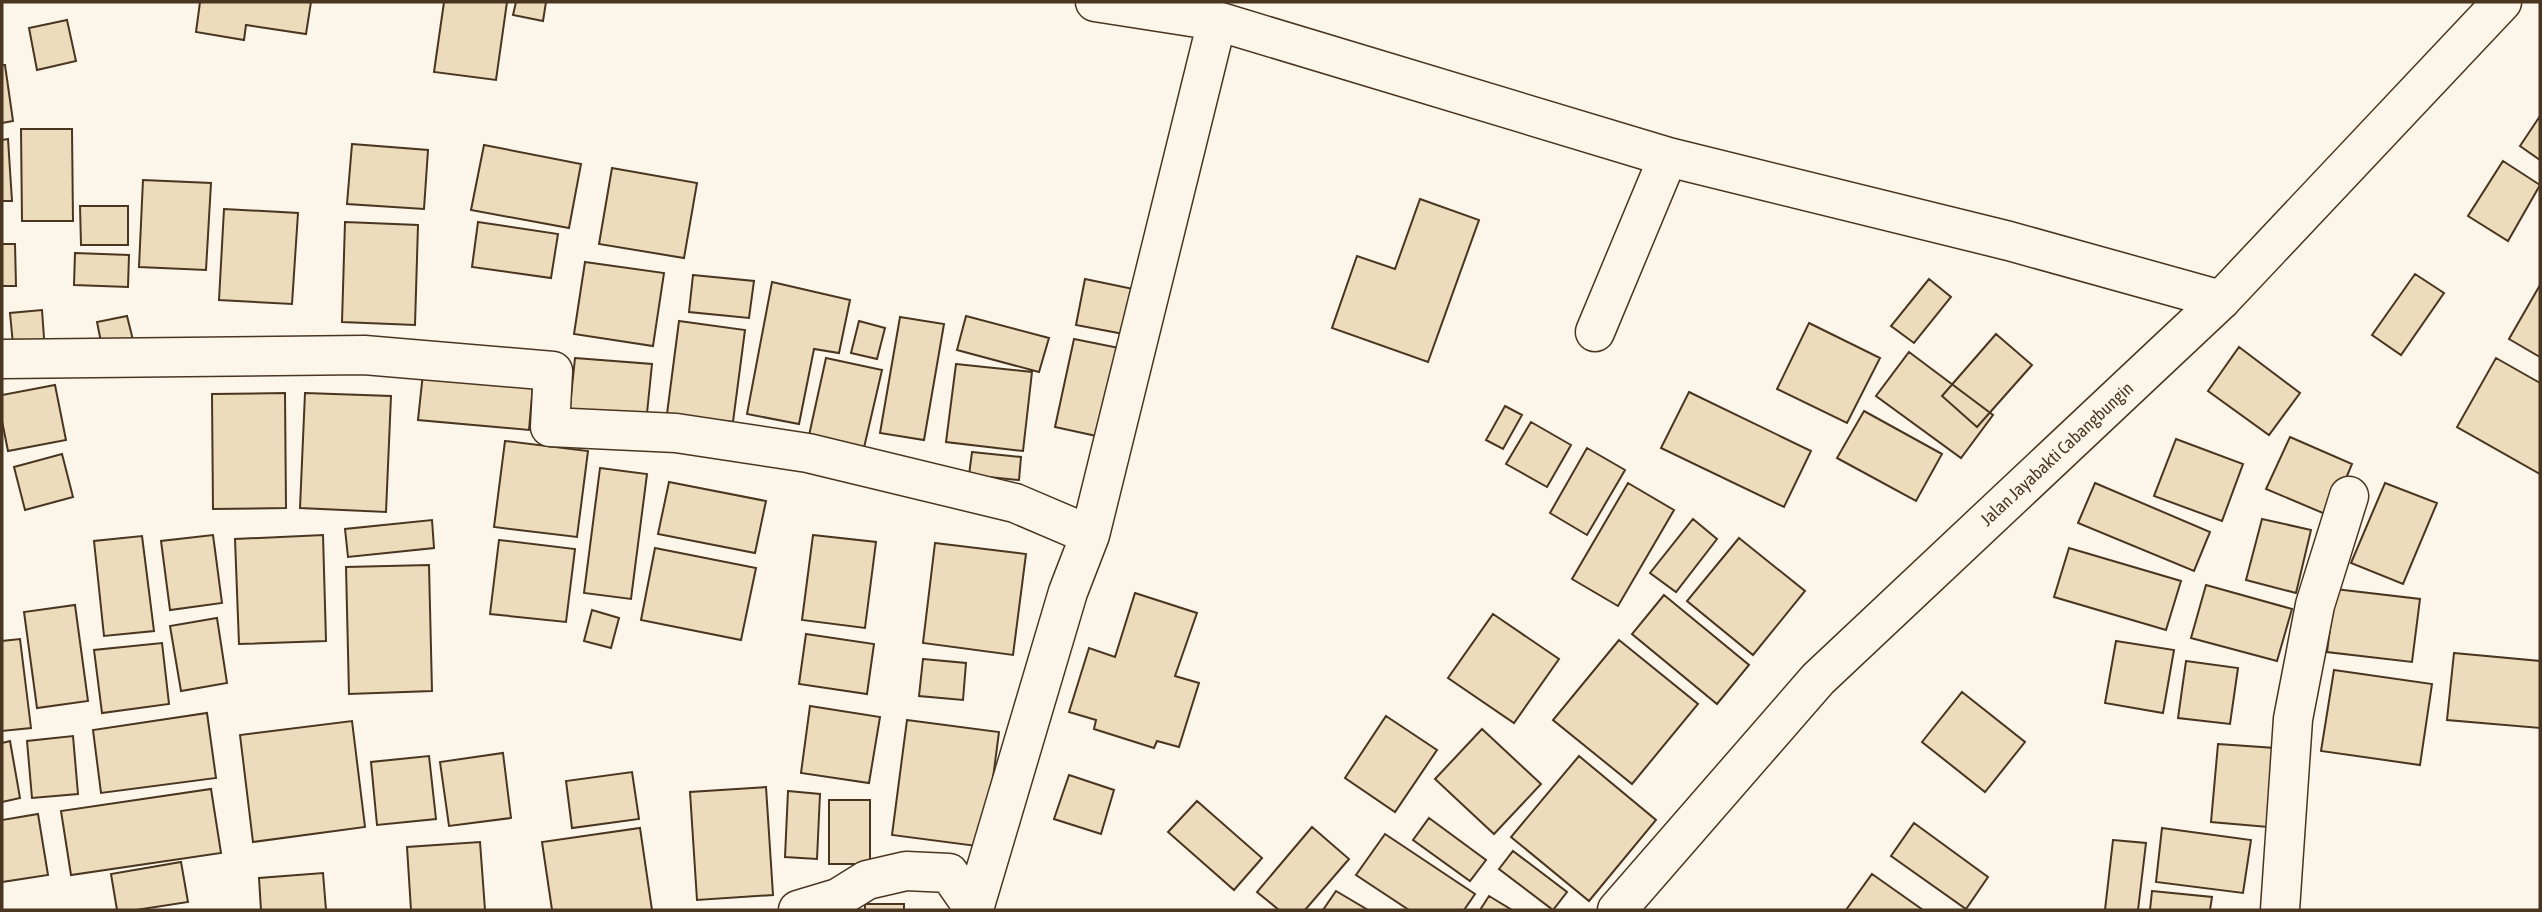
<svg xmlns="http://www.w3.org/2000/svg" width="2542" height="912" font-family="'Asap Condensed',sans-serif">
  <rect width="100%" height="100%" fill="#fbf6e9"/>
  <path fill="#ecdcbc" stroke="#4a3520" stroke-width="2" d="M200,2H311L306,34L246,25L244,40L196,32Z
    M444,2H507L496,80L434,72Z
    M516,2H546L543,21L513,15Z
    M67,20L76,61L37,70L29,28Z
    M2,65H5L13,121L2,123Z
    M2540,116V160L2520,146Z
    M21,129H72L73,221H22Z
    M8,139L12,201H2V140Z
    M352,144L428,150L424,209L347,204Z
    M484,145L581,164L569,228L471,210Z
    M2503,161L2540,185L2508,241L2468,216Z
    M612,168L697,183L684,258L599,244Z
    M143,180L211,183L206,270L139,267Z
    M1420,199L1479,220L1428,362L1332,328L1357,256L1395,269Z
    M80,206H128V245H81Z
    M224,209L298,213L292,304L219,300Z
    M345,222L418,225L415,325L342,322Z
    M478,222L558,234L551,278L472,267Z
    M2,244H15L16,286H2Z
    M75,253L129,255L128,287L74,285Z
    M585,262L664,273L653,346L574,334Z
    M2415,274L2444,293L2401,355L2372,335Z
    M693,275L754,281L749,318L689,312Z
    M1085,279L1138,290L1129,335L1076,325Z
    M1929,279L1951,297L1914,343L1891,326Z
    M772,282L850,300L839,353L814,349L799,424L747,414Z
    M2540,285V357L2509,339Z
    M42,310L45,352L14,355L10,313Z
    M127,316L133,340L102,347L97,322Z
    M966,316L1049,338L1039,372L957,350Z
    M900,317L944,324L924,440L880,433Z
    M679,321L745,330L733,422L667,414Z
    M859,321L885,328L877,359L851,353Z
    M1809,323L1880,358L1847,423L1777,389Z
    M1996,334L2032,365L1977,427L1942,396Z
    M1074,339L1119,348L1101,437L1055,427Z
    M2239,347L2300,393L2269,435L2208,391Z
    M1909,352L1993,415L1961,458L1876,396Z
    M575,358L652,364L646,423L569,416Z
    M826,358L882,370L863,452L808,440Z
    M2496,358L2540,383V474L2457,427Z
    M956,364L1032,372L1023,451L946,442Z
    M423,373L533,384L529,430L418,420Z
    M55,385L66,440L8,451L2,421V395Z
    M1689,392L1811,451L1784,507L1661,448Z
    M285,393L286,508L213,509L212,394Z
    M305,393L391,396L386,512L300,508Z
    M1505,406L1522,415L1503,449L1486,440Z
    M1864,411L1942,454L1916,501L1837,458Z
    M1531,422L1571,445L1547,487L1506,464Z
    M2290,437L2352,464L2330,516L2266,489Z
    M2176,439L2243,464L2222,521L2154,496Z
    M505,441L588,451L577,537L494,527Z
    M1587,448L1625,470L1587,535L1550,513Z
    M972,452L1021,457L1019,480L969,475Z
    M62,454L73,497L25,510L14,467Z
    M600,468L647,474L631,599L584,593Z
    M669,482L766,501L755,553L658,534Z
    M1628,483L1674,510L1618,606L1572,579Z
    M2095,483L2210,532L2194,571L2078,523Z
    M2385,483L2437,503L2403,584L2351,563Z
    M1693,519L1717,539L1676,592L1650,573Z
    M2262,519L2311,530L2296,593L2246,580Z
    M432,520L434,548L348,557L345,529Z
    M213,535L222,603L170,610L161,541Z
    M323,535L326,641L239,644L235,539Z
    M813,535L876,542L865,628L802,620Z
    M142,536L154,631L104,636L94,541Z
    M1739,538L1805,591L1753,655L1687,601Z
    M499,540L575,549L566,622L490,614Z
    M935,543L1026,554L1013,655L923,643Z
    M655,548L756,568L741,640L641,620Z
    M2069,548L2181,581L2166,630L2054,597Z
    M429,565L432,691L349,694L346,567Z
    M2206,585L2292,609L2277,661L2191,638Z
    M2335,589L2420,599L2412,662L2327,652Z
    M1135,593L1197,613L1175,676L1199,683L1179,747L1157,741L1154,748L1094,729L1096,720L1069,712L1089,648L1115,657Z
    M1664,595L1749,665L1717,704L1632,634Z
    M75,605L88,701L37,708L24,612Z
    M592,610L619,618L611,648L584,641Z
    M1493,614L1559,659L1514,723L1448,678Z
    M217,618L227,683L181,691L170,626Z
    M806,634L874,644L867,694L799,684Z
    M20,639L31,728L2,731V641Z
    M1619,640L1698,704L1632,784L1553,720Z
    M2116,641L2174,650L2163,713L2105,703Z
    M162,643L169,704L102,713L94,650Z
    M2454,653L2540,661V728L2447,720Z
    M923,659L966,663L963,700L919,696Z
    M2186,661L2238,668L2230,724L2178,718Z
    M2334,670L2432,684L2420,765L2321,751Z
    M1962,692L2025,742L1985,792L1922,742Z
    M810,706L880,717L869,783L801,773Z
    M207,713L216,778L101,793L93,730Z
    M1386,716L1437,750L1395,812L1345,778Z
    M907,720L999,732L984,847L892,835Z
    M352,721L365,827L253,842L240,735Z
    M1482,729L1541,784L1494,834L1435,779Z
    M73,736L78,794L32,798L27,741Z
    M10,741L20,798L2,802V743Z
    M2218,744L2275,748L2268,827L2211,822Z
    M503,753L511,818L449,826L440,762Z
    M429,756L436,819L377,825L371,762Z
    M1579,756L1656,820L1589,901L1511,837Z
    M632,772L639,819L572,828L566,781Z
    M1069,775L1114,790L1101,834L1054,819Z
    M766,787L773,895L697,900L690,792Z
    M211,789L221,853L71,875L61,811Z
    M788,791L820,794L817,859L785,857Z
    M829,800H870V864H829Z
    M1197,801L1262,858L1234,890L1168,832Z
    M38,814L48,875L2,882V820Z
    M1429,818L1486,860L1470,881L1413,840Z
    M1914,823L1988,877L1966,909L1891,856Z
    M1312,827L1349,859L1305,910H1279L1257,892Z
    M640,828L652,910H552L542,842Z
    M2162,828L2251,840L2243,893L2156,882Z
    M1385,834L1475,894L1464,910H1409L1356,875Z
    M2113,840L2146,843L2138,910H2105Z
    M480,842L485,910H411L407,847Z
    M1513,851L1567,892L1553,910L1499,869Z
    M181,862L188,902L136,910H117L111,874Z
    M323,873L326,910H261L259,878Z
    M1872,874L1923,910H1846Z
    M1336,891L1368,910H1323Z
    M2152,891L2212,897L2210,910H2150Z
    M1489,896L1512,910H1480Z
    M865,904H904V910H865Z"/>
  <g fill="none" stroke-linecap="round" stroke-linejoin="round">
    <g stroke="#4a3520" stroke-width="41">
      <path id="minor" d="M1095,2L1217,21L1668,157L2009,241L2221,300
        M1595,332L1668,157
        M2,359L364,355L553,371L550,427L676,433L808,453L1015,503L1090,535
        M798,910L838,898L867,880L906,871L949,873L974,909L1068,592L1090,535L1217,21
        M2280,910L2293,719L2315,605L2349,496"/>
    </g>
    <g stroke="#4a3520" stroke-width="41">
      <path id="primary" d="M1617,910L1818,679L2221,300L2502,2"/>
    </g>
    <use href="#minor" stroke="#fbf6e9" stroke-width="38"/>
    <use href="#primary" stroke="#fbf6e9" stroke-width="38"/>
  </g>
  <g text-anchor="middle" stroke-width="5" stroke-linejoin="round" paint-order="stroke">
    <g font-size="18" fill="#4a3520" stroke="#fbf6e9">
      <text transform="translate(2057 454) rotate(-43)" y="6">Jalan Jayabakti Cabangbungin</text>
    </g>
  </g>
  <rect width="2542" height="912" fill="none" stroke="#4a3520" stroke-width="7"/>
</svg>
